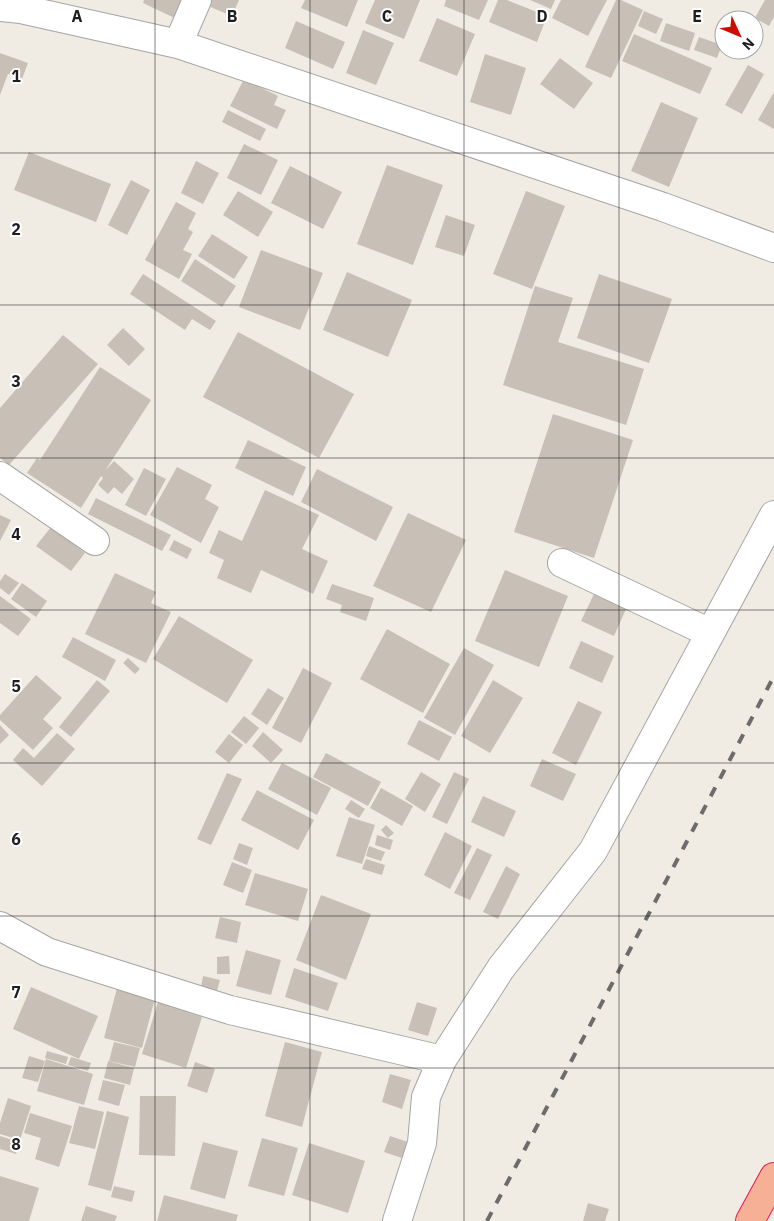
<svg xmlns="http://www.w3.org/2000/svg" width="774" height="1221" font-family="'IBM Plex Sans',sans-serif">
  <rect width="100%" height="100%" fill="#f0ece3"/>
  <path fill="#c8bfb6" d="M144,0H191L181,21L143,3Z
    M210,0H239L232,16L208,6Z
    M305,0H358L347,27L301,8Z
    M375,0H420L404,39L365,23Z
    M446,0H488L479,20L444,6Z
    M498,0H507L547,16L537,42L489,22Z
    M530,0H555L551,9Z
    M561,0H607L588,36L552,18Z
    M616,0H621L643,10L611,78L585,67Z
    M765,0H774V17L769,26L755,18Z
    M644,11L663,19L656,34L638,26Z
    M437,18L475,34L457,76L419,61Z
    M296,21L345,42L333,69L285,48Z
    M666,23L695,33L689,51L660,41Z
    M363,30L394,43L376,85L346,73Z
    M634,34L712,68L700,94L622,61Z
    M699,37L722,45L717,58L694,50Z
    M0,53L28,63L22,79L8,74L0,95Z
    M485,54L526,68L511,115L470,102Z
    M560,58L593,83L574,109L540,84Z
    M748,65L764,74L742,114L725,105Z
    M244,79L278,96L274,105L286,110L277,129L230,106Z
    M774,92V129L758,120Z
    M661,102L698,118L669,187L631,171Z
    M228,110L266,129L260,141L222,122Z
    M244,144L278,160L261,195L227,178Z
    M29,152L111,184L96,222L14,190Z
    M196,161L219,173L203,204L181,193Z
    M387,165L443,185L413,265L357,244Z
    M290,166L342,192L323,229L271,203Z
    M131,180L150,190L127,235L108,225Z
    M238,191L273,212L258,237L223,215Z
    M526,191L565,206L532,289L493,274Z
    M176,202L196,213L188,229L193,232L183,250L192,254L179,279L145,260Z
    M446,215L475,225L464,256L435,247Z
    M212,234L248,257L234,279L198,256Z
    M261,250L323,273L300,330L239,307Z
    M195,259L236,286L222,307L181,281Z
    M347,272L412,300L388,357L323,330Z
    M143,274L216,321L210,330L192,319L185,330L130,294Z
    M599,274L672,299L649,363L577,338Z
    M535,286L573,298L558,342L644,369L626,425L503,385Z
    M123,328L145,349L129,366L107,345Z
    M238,332L354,394L319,458L203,397Z
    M63,335L98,364L9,465L0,458V408Z
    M100,367L151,400L105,471L114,461L134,479L122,494L114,487L108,494L98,485L103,478L101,476L81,508L27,473L37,458L40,460Z
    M553,414L633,440L594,558L514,532Z
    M248,440L306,467L293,496L235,468Z
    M177,467L212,485L205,499L219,507L201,543L150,515Z
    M144,468L166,479L146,516L125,505Z
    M317,469L393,507L376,541L301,502Z
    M265,490L319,515L302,549L328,561L313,594L261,570L251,593L217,578L224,560L209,553L219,530L242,541Z
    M96,498L171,535L162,551L88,514Z
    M408,513L466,540L431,612L373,586Z
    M0,515L11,520L0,541Z
    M51,527L85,553L71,571L36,546Z
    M174,540L192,549L187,559L169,550Z
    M505,570L568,596L539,667L475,641Z
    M115,573L156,592L151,603L171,612L146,663L85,634Z
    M5,574L19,583L9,595L0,588V581Z
    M22,583L47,601L36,617L11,599Z
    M332,584L374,598L366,621L340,612L342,605L326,599Z
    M594,594L626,609L614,636L581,621Z
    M0,596L31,619L18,636L0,623Z
    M179,616L253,660L227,703L153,659Z
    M387,629L450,664L423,713L360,679Z
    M73,637L116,660L105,681L62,657Z
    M581,641L614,656L602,683L569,668Z
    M464,648L494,665L455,735L424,718Z
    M128,658L140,669L135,674L123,663Z
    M303,668L332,683L301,743L272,728Z
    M36,675L62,698L43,719L53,728L33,750L0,720V715Z
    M97,680L110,691L71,737L59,727Z
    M493,680L523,698L490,753L461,736Z
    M268,688L284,698L267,725L251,714Z
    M578,701L602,712L576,765L552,753Z
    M244,716L259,728L246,744L231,732Z
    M419,720L452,737L439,761L407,744Z
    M0,725L9,735L0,744Z
    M263,732L283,750L271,763L252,746Z
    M57,733L75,749L42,786L13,760L23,748L34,758Z
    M229,734L243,745L229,763L215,752Z
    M326,753L381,782L368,806L313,777Z
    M542,759L576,774L563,801L530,786Z
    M282,763L331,788L317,815L268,789Z
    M421,772L441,784L425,812L405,799Z
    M454,772L469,779L447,824L432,817Z
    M227,773L242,779L211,845L197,839Z
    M381,788L413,806L402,826L370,808Z
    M257,790L314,820L298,850L241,820Z
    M483,796L516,811L504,837L471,822Z
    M351,800L365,809L359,818L345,809Z
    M349,817L375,825L362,864L336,856Z
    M386,825L394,833L388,838L381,830Z
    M445,832L472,846L450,889L424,875Z
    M377,835L393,840L390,850L375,845Z
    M239,843L253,848L247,865L233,859Z
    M369,846L385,852L381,861L366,856Z
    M477,848L492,855L470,900L454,893Z
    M366,859L385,865L382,875L362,869Z
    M232,862L252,870L243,893L223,885Z
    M506,866L520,874L498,919L483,912Z
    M255,873L308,889L298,921L245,905Z
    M321,895L371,914L346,980L296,960Z
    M220,917L241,922L237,943L215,938Z
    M246,950L281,960L271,995L236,986Z
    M229,956L230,974H217V957Z
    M294,968L338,983L328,1011L285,997Z
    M203,976L220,980L217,991L201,987Z
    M31,987L98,1016L79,1059L13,1029Z
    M117,988L155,998L142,1048L104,1038Z
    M158,1002L202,1017L186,1068L142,1054Z
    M417,1002L437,1008L428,1036L408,1030Z
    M114,1042L140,1048L135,1067L109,1061Z
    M285,1042L322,1052L302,1127L265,1116Z
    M47,1051L68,1057L66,1064L45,1058Z
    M29,1056L45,1061L38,1082L22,1078Z
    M71,1057L91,1063L88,1071L68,1065Z
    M46,1059L93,1074L84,1105L37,1091Z
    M108,1061L134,1068L130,1085L104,1078Z
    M195,1062L215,1069L207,1093L187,1086Z
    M390,1074L411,1080L402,1109L382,1102Z
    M103,1080L125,1085L119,1106L98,1100Z
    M140,1096H176L175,1156L139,1155Z
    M8,1098L31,1106L20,1140L0,1134V1123Z
    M79,1106L104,1112L95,1149L69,1143Z
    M107,1111L129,1117L111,1191L88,1185Z
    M30,1113L72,1126L59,1167L35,1159L41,1138L24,1133Z
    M0,1136L19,1142L16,1154L0,1149Z
    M390,1136L411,1143L405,1159L384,1152Z
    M262,1138L298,1148L284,1196L248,1186Z
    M203,1142L238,1151L225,1199L190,1189Z
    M309,1143L365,1161L348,1213L292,1195Z
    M0,1176L39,1188L29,1221H0Z
    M114,1186L135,1191L132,1202L111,1197Z
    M164,1195L238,1215L236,1221H157Z
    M588,1203L609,1209L605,1221H583Z
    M86,1206L117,1216L115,1221H81Z"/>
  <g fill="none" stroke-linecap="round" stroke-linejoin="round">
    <g stroke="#a5a5a5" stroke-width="30">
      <path id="minor" d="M0,7L21,9L178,44L663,207L774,248
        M178,44L197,0
        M0,476L95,541
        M562,563L710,633
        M0,926L47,952L230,1010L442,1060
        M397,1221L422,1143L426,1097L442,1060L501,968L593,851L774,515"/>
    </g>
    <g stroke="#e51952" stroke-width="30">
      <path id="trunk" d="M750,1221L774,1177"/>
    </g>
    <use href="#minor" stroke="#fff" stroke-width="28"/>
    <use href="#trunk" stroke="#f6b096" stroke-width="28"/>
    <path stroke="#6c6c6c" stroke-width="4" stroke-dasharray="10 10" stroke-linecap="butt" d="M487,1221L774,676"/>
  </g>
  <path fill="none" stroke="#1e1e1e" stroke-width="1" stroke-opacity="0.55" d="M155,0V1221M310,0V1221M464,0V1221M619,0V1221M0,153H774M0,305H774M0,458H774M0,610H774M0,763H774M0,916H774M0,1068H774"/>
  <g font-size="16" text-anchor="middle" font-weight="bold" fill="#1e1e1e" stroke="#fff" stroke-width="4" stroke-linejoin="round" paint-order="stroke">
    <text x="77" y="22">A</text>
    <text x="232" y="22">B</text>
    <text x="387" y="22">C</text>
    <text x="542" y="22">D</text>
    <text x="697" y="22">E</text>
    <text x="16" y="82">1</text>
    <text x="16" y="235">2</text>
    <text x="16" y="387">3</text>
    <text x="16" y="540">4</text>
    <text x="16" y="692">5</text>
    <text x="16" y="845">6</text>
    <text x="16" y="998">7</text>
    <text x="16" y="1150">8</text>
  </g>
  <g transform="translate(739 35) rotate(134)"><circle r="24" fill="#ffffff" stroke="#a5a5a5"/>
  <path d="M0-4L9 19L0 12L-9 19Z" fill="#cc0d00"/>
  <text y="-8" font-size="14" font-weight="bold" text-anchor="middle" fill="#1e1e1e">N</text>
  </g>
</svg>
